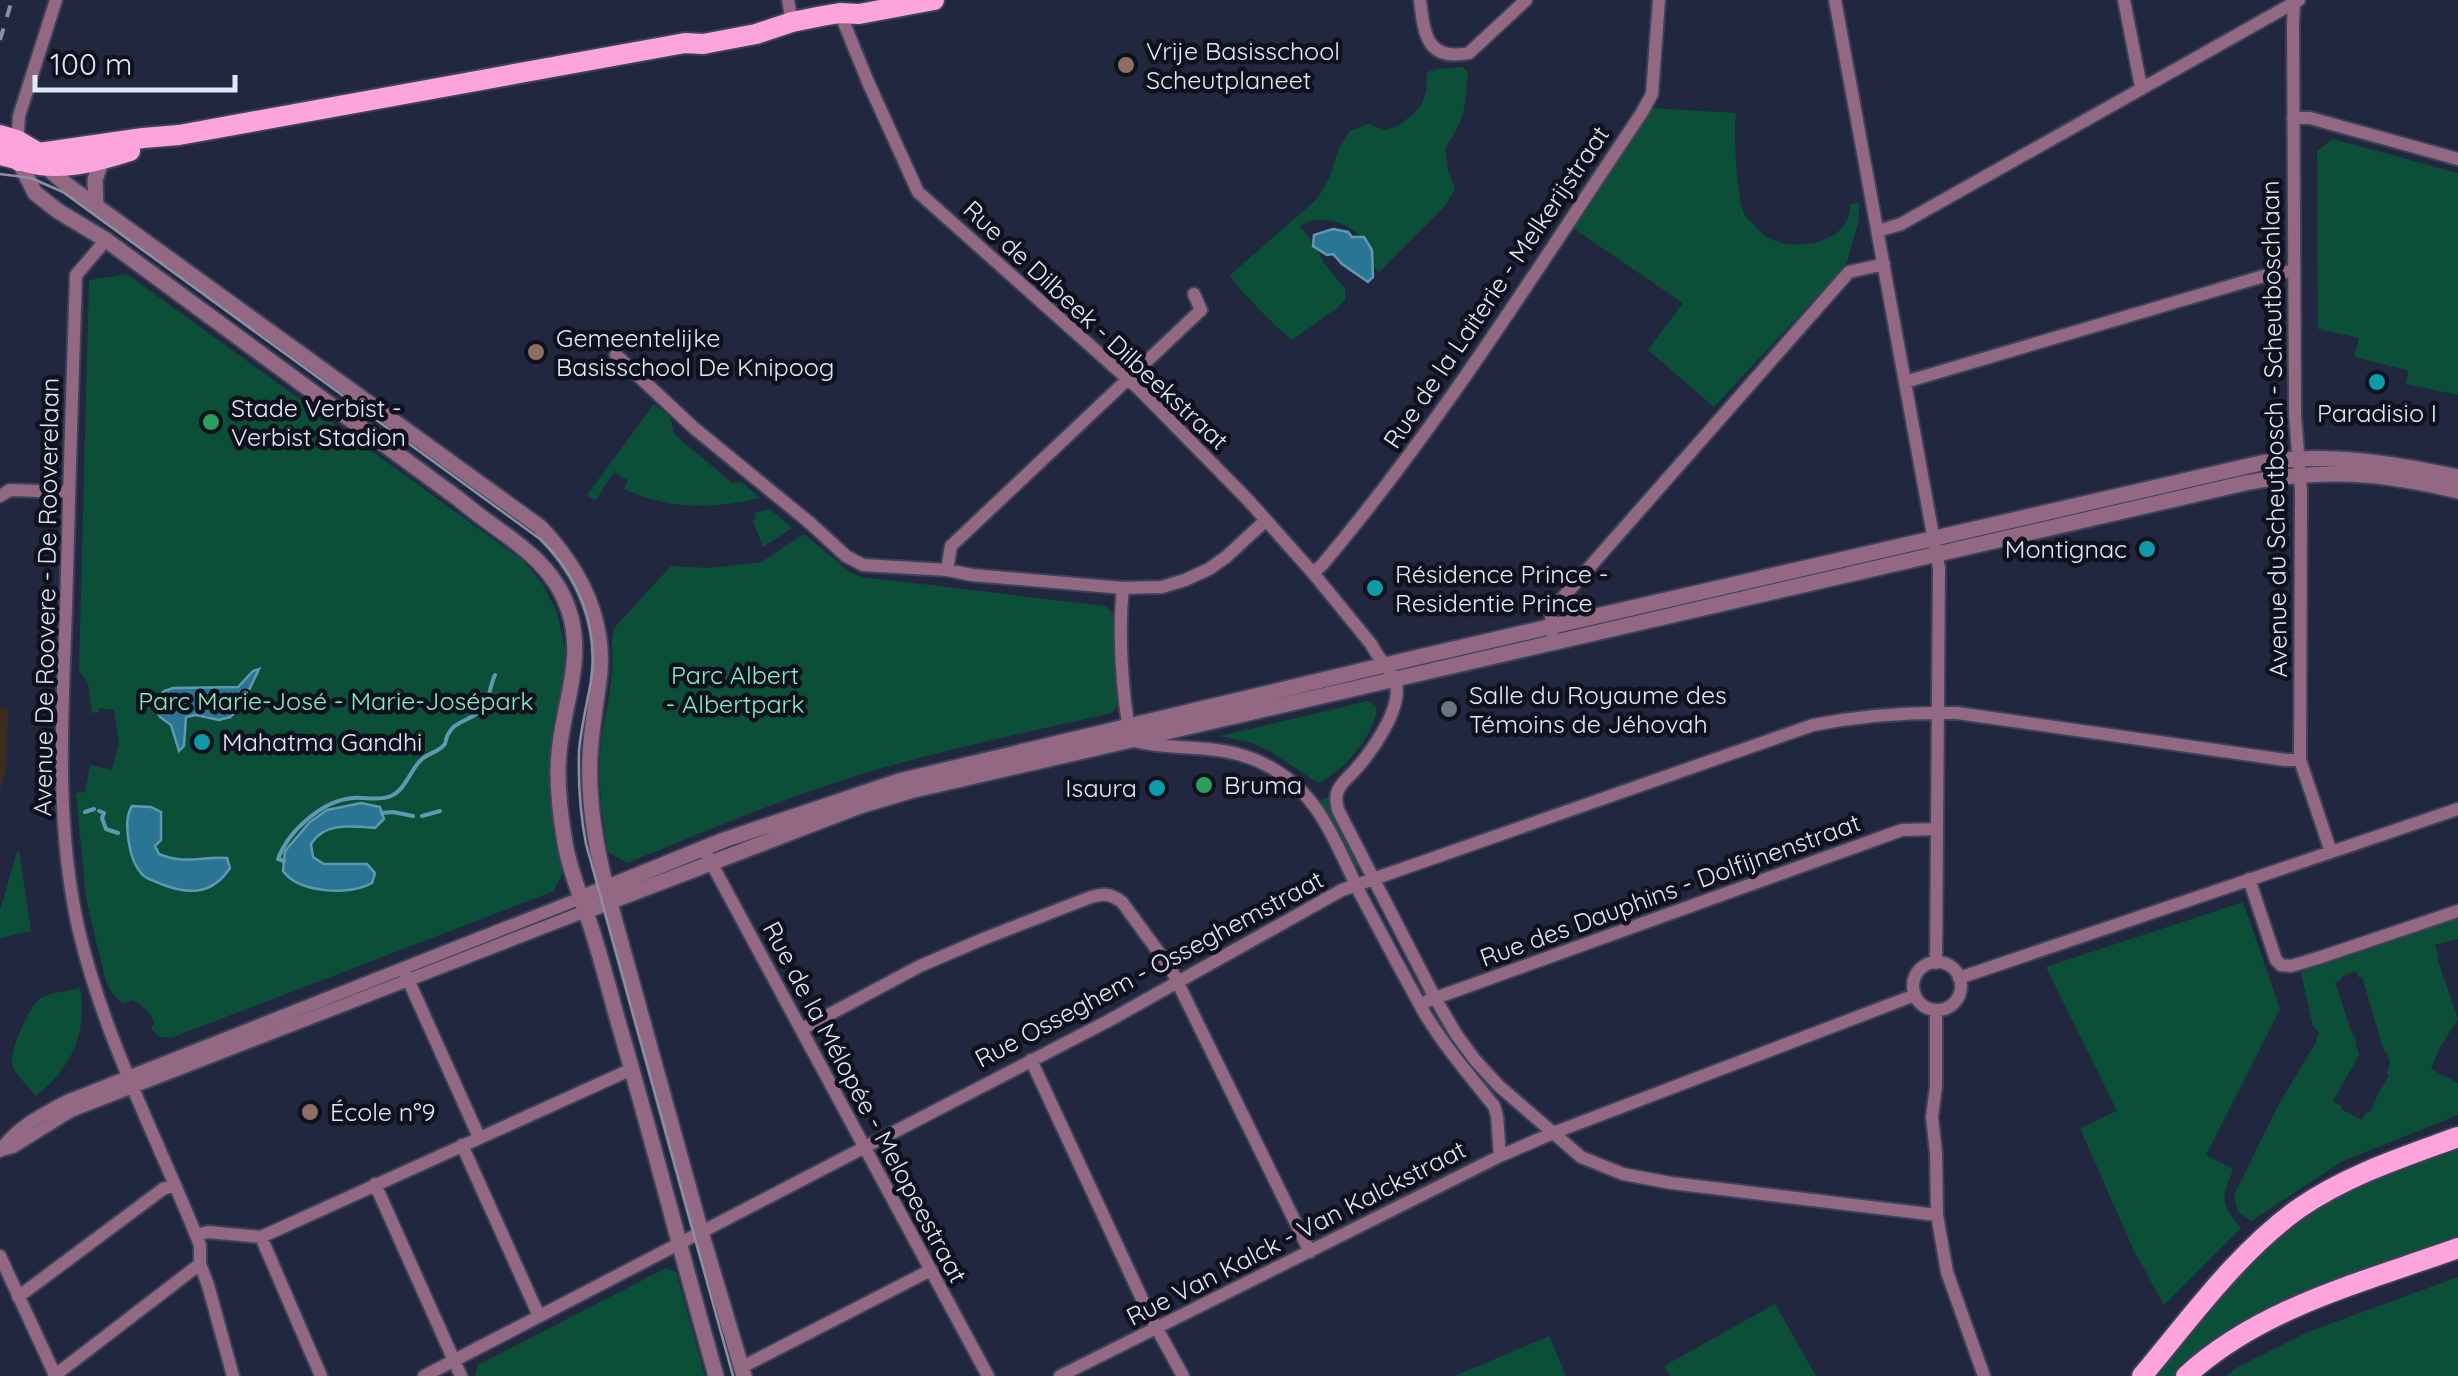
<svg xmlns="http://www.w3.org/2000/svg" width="2458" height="1376" font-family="Quicksand,sans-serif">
  <rect width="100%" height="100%" fill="#222740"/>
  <path fill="#3c2d21" d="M0,707L8,709L6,770L0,791Z"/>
  <path fill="#0c4f38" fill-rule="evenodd" d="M1463,67L1468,72C1465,107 1466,118 1445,148L1448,170L1455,189L1445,206L1379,272C1363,256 1371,261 1364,244C1356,222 1317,213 1300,226L1317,248L1323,262L1345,289V300L1337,308L1292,340C1281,332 1234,285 1230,275L1317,199L1329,179L1339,148L1350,131L1369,124L1384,130L1396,127L1412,115L1422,104L1426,91L1427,72L1438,69Z
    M1652,108L1736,113C1733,130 1737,199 1744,214C1744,216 1753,224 1754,225C1758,229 1761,233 1765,236C1791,253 1852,245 1850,204L1859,203V220L1846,265L1714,407L1648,350L1683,303L1570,226Z
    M2333,139L2458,173V395L2406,384L2408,372L2406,370L2354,357L2359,338L2318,329L2317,151Z
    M127,274L522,560L542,583L557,612L565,649L564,678L555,720L552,786L554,814L563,872L554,891L171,1038L158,1036L151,1028L154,1023C152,1014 141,1003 132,1000L124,1004L114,996L106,982L86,898L76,793L85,792L90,765L112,770L119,743L114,710L99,708V712L92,713L88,683L79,671L89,280Z
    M654,404L670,416L674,434L732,483L741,482L760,498C712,509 669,510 624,489L628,480L614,472L597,498L594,500L587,495Z
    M770,509L792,528L763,547L753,521L755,520V513Z
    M804,534L851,573L862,577L1105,606L1111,611L1114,619L1119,703L1112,713C1032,731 951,748 872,771C789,795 708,831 627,863L608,852C602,815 597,779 601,743C604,719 610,696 612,673C614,657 609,641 615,627L671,566L709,568L762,562Z
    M1368,701L1376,706C1379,731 1341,774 1318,783L1268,750L1249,742L1220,736Z
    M1332,796L1361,866L1353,869L1318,801Z
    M19,851L31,931L0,938V910L17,852Z
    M2243,902L2280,1009L2206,1155L2233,1169C2222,1199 2219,1203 2241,1228L2164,1305L2133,1249L2080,1128L2117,1111L2046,967Z
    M2458,919V939L2435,945L2439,956L2437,958L2458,1019L2440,1047L2431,1069L2458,1083V1115L2343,1161L2251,1221L2238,1211L2234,1195L2279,1104L2315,1044L2319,1032L2313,1027L2301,972ZM2356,971L2358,977H2362L2384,1051H2386L2390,1062L2387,1074L2389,1076L2380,1090L2370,1112L2367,1111L2362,1120L2341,1109L2342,1106L2333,1101L2359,1055L2355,1042L2356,1041L2354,1035L2352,1034L2335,982L2341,980V977Z
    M80,988C88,1033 71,1068 36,1096C29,1087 15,1075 12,1064C9,1052 30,1004 41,998C52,992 68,991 80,988Z
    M2458,1142V1242L2335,1285L2177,1376H2151L2259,1251L2337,1191Z
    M666,1268L676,1272L705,1376H475L478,1365Z
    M2458,1277V1376H2226L2238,1367L2308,1332Z
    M1775,1304L1816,1376H1670L1664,1366Z
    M1549,1336L1566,1376H1455Z"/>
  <path fill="#297593" stroke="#6198b1" stroke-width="2.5" d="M1333,229L1348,232L1352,237H1364L1372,250L1373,277L1368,282L1342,264L1333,254L1327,255L1313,246L1314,235Z
    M259,669L241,707L230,717L219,720L196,715L186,717L184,746L179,751L171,725L160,717L152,702L164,691L173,688L238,687L253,671Z
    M361,803L380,807L384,819L375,828C351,826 325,822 311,844L313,857L324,864H367L375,873L372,883C349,896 299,893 283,871L285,851L310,822L327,810Z
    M132,806L151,807L161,812V840L155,846L159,854C185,865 201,856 227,858L230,868C212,895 189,895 161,884C154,880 146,880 141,873C132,862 130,850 128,837C127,825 126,816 132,806Z"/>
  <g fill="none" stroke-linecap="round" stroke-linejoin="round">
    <path stroke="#6198b1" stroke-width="4" d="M99,811L104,813L102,818L106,829L118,833
      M85,812L94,809
      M382,813L393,812L413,816
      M422,816L440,811
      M284,861L278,859C288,831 323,800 353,798C365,797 380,801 391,796C405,790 410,771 420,761C427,753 438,753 445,744C450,717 472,724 484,706C490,697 490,685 495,675"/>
    <g stroke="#3d425a" stroke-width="16">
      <path id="minor" d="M788,0L792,22
        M1420,0C1424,33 1426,62 1469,53L1526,0
        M1835,0L1939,568L1936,963
        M2124,0L2141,87
        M2294,0L2293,25L2295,415L2301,491L2300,760L2331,852
        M840,13L868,82L918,192L1139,389L1249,501L1313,573L1371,644C1377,657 1393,673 1396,684C1402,709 1372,751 1356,769C1351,775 1344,780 1340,787C1335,794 1336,801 1338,810L1435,998L1456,1034L1475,1060L1499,1086L1581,1157L1623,1174L1671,1183L1937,1215
        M2293,118H2310L2328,123L2458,159
        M17,147L19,116L56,0
        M1878,231L1901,224L2299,0
        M106,240L76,275C72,386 69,498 66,609C62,715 55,823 78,927C104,1039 158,1139 200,1245V1264L208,1285L233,1376
        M616,355L694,428L810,523L846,556L863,565L947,570L972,575L1123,588L1162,587L1185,580L1209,569L1226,557L1265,521
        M1905,382L2274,273L2294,271
        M0,496L10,490L69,492
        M947,570L951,546L1201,310L1194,294
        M1313,573L1322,565C1441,424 1538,267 1641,114L1652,94L1659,0
        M1123,588C1118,633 1122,695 1131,740C1177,753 1222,741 1266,765C1322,793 1336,847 1363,899C1383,937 1404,976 1425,1014C1445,1047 1470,1076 1494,1106L1497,1116L1500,1156
        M1552,633L1551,611L1849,272L1884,264
        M707,855L988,1376
        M2249,879L2276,960L2281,965L2291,966L2321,957L2458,911
        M1913 986a24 24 0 1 1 48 0a24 24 0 1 1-48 0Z
        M406,975L479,1137
        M1959,978L2458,809
        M1427,1001L1902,830L1937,829
        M1936,1010V1086L1932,1117L1936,1153L1937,1215L1947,1272L1984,1376
        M802,1029L920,966L983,939L1091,897C1104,893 1111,894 1122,902L1171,969L1310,1252
        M1031,1060L1149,1314L1183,1376
        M462,1145L539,1316
        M1,1150L13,1147L71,1111L586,911
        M0,1151C16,1127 43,1114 67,1101L581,898
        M375,1184L461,1376
        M196,1235L208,1232L261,1237L632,1069
        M261,1237L321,1376
        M0,1256L55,1375
        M18,1297L163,1189L174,1185
        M742,1367L931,1270
        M54,1376L200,1264
        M424,1376L1110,1020L1342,890L1813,725C1861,716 1908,712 1957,713L2285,760H2300
        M1060,1376L1500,1156L1553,1133L1915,995"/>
    </g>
    <g stroke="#3d425a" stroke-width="19">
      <path id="tertiary" d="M19,161L35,193L58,211L106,240L460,500C500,535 552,556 569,611C585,659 563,705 559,753C556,782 560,814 565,843C570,873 583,902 592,930C601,959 609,988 617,1018C652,1137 682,1257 716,1376
        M44,162L51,171L67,185L540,527C578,567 604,615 600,672C597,701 591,728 590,757C588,801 595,844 606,887
        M96,205L95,180L102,159
        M581,898L724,840L899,781L1410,659L2261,463C2327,452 2393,463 2458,477
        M610,903L701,1232L744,1376
        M586,911L860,806L910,791L2245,483C2324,468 2380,472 2458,491"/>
    </g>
    <g stroke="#3d425a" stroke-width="24">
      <path id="primary" d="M0,135L17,140L39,153
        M0,155C14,158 26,163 40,165C70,169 102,160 130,151
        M19,161L39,153L143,138L179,135L685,43L703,44L756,34L792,22L822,16L840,13L859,14L934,0
        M2142,1376C2190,1319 2237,1253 2298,1209C2347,1175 2403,1157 2458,1137
        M2186,1376C2261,1307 2364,1282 2458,1248"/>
    </g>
    <use href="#minor" stroke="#926882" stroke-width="12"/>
    <use href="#tertiary" stroke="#926882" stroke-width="15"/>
    <use href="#primary" stroke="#fda4dc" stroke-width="20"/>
    <path stroke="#8b90a4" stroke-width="2.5" d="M0,174L31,178L63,192L540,539C578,576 599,627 591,681C587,704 581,727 579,751C578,783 580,813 586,844L733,1376"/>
    <path stroke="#8b90a4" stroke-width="4" stroke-dasharray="12 12" stroke-linecap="butt" d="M0,40L12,0"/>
  </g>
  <g fill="#8d6e63" stroke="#0f111c" stroke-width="4">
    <circle cx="1126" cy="65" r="10"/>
    <circle cx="536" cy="352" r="10"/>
    <circle cx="310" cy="1112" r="10"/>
  </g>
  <g fill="#0f9aa8" stroke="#0f111c" stroke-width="4">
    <circle cx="2377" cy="382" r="10"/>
    <circle cx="2147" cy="549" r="10"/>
    <circle cx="1375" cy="588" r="10"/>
    <circle cx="202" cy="742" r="10"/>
    <circle cx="1157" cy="788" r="10"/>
  </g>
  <g fill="#2e9e5b" stroke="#0f111c" stroke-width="4">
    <circle cx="211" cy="422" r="10"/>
    <circle cx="1204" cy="785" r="10"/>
  </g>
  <circle fill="#6b7280" stroke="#0f111c" stroke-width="4" cx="1449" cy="709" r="10"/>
  <g text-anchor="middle" stroke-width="9" stroke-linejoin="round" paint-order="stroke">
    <g font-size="25" fill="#e3e8f8" stroke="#0f111c" text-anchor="start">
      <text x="1146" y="60">Vrije Basisschool<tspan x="1146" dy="29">Scheutplaneet</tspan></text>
      <text x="556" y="347">Gemeentelijke<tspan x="556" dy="29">Basisschool De Knipoog</tspan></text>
      <text x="231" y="417">Stade Verbist -<tspan x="231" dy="29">Verbist Stadion</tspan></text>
      <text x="2377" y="422" text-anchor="middle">Paradisio I</text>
      <text x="2127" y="558" text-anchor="end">Montignac</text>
      <text x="1395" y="583">Résidence Prince -<tspan x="1395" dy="29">Residentie Prince</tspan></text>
      <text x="1469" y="704">Salle du Royaume des<tspan x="1469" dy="29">Témoins de Jéhovah</tspan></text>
      <text x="222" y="751">Mahatma Gandhi</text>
      <text x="1224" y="794">Bruma</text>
      <text x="1137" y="797" text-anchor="end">Isaura</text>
      <text x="330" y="1121">École n°9</text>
    </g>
    <g font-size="25" fill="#e3e8f8" stroke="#0f111c">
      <text transform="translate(1496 287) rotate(-56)" y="9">Rue de la Laiterie - Melkerijstraat</text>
      <text transform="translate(1096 325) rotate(43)" y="9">Rue de Dilbeek - Dilbeekstraat</text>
      <text transform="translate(2274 429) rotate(-91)" y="9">Avenue du Scheutbosch - Scheutboschlaan</text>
      <text transform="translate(46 597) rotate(-89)" y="9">Avenue De Roovere - De Rooverelaan</text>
      <text transform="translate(1670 890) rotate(-20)" y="9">Rue des Dauphins - Dolfijnenstraat</text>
      <text transform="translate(1149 969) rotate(-28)" y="9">Rue Osseghem - Osseghemstraat</text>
      <text transform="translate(865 1102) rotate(62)" y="9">Rue de la Mélopée - Melopeestraat</text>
      <text transform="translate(1296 1233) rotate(-27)" y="9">Rue Van Kalck - Van Kalckstraat</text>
    </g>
    <g font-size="25" fill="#85edc1" stroke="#0f111c">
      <text x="735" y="684">Parc Albert<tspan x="735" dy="29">- Albertpark</tspan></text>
      <text x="336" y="710">Parc Marie-José - Marie-Josépark</text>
    </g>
  </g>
  <path d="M35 75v15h200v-15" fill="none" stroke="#e3e8f8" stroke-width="5"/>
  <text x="50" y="75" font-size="30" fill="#e3e8f8" stroke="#0f111c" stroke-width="8" paint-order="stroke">100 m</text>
</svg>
